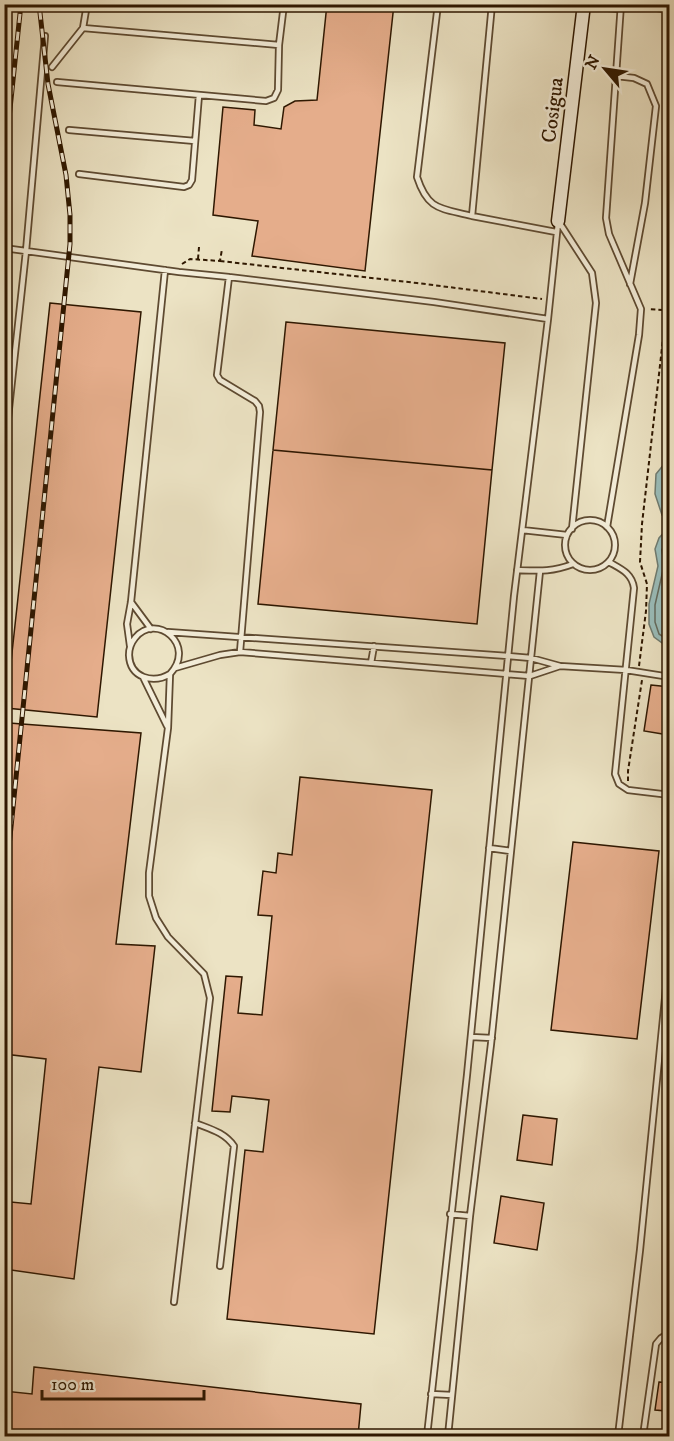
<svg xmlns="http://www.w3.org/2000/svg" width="674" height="1441" font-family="'IM FELL DW Pica',serif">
  <rect width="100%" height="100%" fill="#ece3c4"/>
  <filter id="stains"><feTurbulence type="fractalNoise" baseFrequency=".00333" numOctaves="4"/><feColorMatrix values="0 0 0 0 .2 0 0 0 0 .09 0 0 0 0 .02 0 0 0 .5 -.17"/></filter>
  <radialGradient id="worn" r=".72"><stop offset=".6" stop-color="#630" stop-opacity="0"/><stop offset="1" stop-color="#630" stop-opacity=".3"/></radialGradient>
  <path fill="#9abdba" stroke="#6f7b70" stroke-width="1.5" d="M669,218V270L666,261L663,240Z
    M669,458V526L662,515L655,494L656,474Z
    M669,527V648L654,637L649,624V604L658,566L655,549L659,538Z"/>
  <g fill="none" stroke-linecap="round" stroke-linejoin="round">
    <path stroke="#646a5d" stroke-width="1.5" d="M670,536L665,542L662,550L664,566L655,605V622L659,634L670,641"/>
  </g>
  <path fill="#e5ad8b" stroke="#2e1700" stroke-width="1.5" d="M327,4H394L365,271L252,256L258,221L213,215L223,107L255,110L254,125L281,129L284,107L295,101L317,100Z
    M50,303L141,312L97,717L6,708Z
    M286,322L505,343L492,470L273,450Z
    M273,450L492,470L477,624L258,604Z
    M651,685L670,687L669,735L644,731Z
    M9,723L141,733L116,944L155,946L141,1072L99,1067L74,1279L4,1269V1253L11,1202L31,1204L46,1059L4,1054V766Z
    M300,777L432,790L374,1334L227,1319L245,1150L263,1152L269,1100L232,1096L230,1112L212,1111L226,976L242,977L238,1013L262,1015L272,916L258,915L263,871L276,873L278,853L292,855Z
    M573,842L659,851L637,1039L551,1030Z
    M523,1115L557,1119L552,1165L517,1160Z
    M501,1196L544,1203L537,1250L494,1243Z
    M34,1367L361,1404L358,1436H4V1391L32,1394Z
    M659,1382L670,1383V1436H652L653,1431L663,1432L666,1411L655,1410Z"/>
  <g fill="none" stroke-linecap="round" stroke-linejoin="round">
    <g stroke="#5e4a31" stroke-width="8">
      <path id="lane" d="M438,4L417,177C428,211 441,208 472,216
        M492,4L472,216L556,232
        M584,6L620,9
        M83,28L279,45
        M52,67L83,28L87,4
        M616,76L634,78L647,84L656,106L645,203L630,284
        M57,82L266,101L274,98L278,90L279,45L284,4
        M69,130L195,141
        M79,174L184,187L189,185L192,180L199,95
        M559,222L592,273L596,303L572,529
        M4,248L179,272L229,277L434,302L548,319
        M229,277L217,375L220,380L255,401L259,406L260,412L240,652
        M4,455L26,251L45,36
        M565 545a25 25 0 1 1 50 0a25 25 0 1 1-50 0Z
        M607,527L639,335L641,309L609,234L606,218L621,4
        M522,530L567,535
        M609,562C621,569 632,573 634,588L615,774L619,784L628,790L670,795
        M517,570C540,571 552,572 573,564
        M131,602L151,629
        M168,632L508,656L531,658L560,666L626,670L670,677
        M130,646L127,624L131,602L165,270
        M371,663L374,646
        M175,668L220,655L240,652L530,676L560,666
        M170,674C153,684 130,678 129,655C129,649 131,643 135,638C156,612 197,645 170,674L168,728L149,873V896L156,918L168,937L204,974L210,998L174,1302
        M143,677L167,726
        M489,848L511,851
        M471,1037L492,1038
        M195,1123C210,1129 224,1132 234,1146L220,1266
        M450,1214L470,1216
        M431,1394L452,1395
        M427,1436L467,1075L514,596L548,319L558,223
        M448,1436L470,1216L491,1044L540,571
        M618,1436L640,1250L670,948
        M643,1436L656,1344L661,1338L670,1332"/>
    </g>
    <g stroke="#2e1700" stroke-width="15">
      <path id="secondary" d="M558,221L584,4"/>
    </g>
    <path stroke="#2e1700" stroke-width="2" stroke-dasharray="4.5 3" stroke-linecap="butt" d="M627,9L670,12
      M198,259L199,247
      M220,261L417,283L542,299
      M182,264L190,259L220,261L222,249
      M639,666L646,611L647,584L640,562L642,524L664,330V310L648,309
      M628,781V771L642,680"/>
    <use href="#lane" stroke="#f3edd9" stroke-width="4.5"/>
    <use href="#secondary" stroke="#f3edd9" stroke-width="12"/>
    <g stroke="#2e1700" stroke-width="5">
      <path id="rail" d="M4,166L21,4
        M4,896L70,244V215L66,175L48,84L39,4"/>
    </g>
    <use href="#rail" stroke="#f3edd9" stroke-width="3" stroke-dasharray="9" stroke-linecap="butt"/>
  </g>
  <g text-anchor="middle" stroke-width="5" stroke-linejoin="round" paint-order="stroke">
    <g font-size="21" fill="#2e1700" stroke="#f3edd9">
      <text transform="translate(552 110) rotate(-83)" y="7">Cosigua</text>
    </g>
  </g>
  <rect width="674" height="1441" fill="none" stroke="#ece3c4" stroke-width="24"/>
  <rect x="6" y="6" width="662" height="1429" fill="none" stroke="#2e1700" stroke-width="3"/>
  <rect x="12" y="12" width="650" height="1417" fill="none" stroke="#2e1700" stroke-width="1.5"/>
  <g transform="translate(605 69) rotate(299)" stroke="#f3edd9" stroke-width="4.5" paint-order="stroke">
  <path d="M0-4.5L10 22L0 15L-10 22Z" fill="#2e1700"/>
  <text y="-9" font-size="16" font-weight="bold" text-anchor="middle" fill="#2e1700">N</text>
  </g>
  <path d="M42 1390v9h162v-9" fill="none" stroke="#2e1700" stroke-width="3"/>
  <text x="51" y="1390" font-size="18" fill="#2e1700" stroke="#f3edd9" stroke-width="4.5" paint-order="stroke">100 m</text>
  <rect width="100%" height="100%" filter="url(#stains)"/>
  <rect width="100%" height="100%" fill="url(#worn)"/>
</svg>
